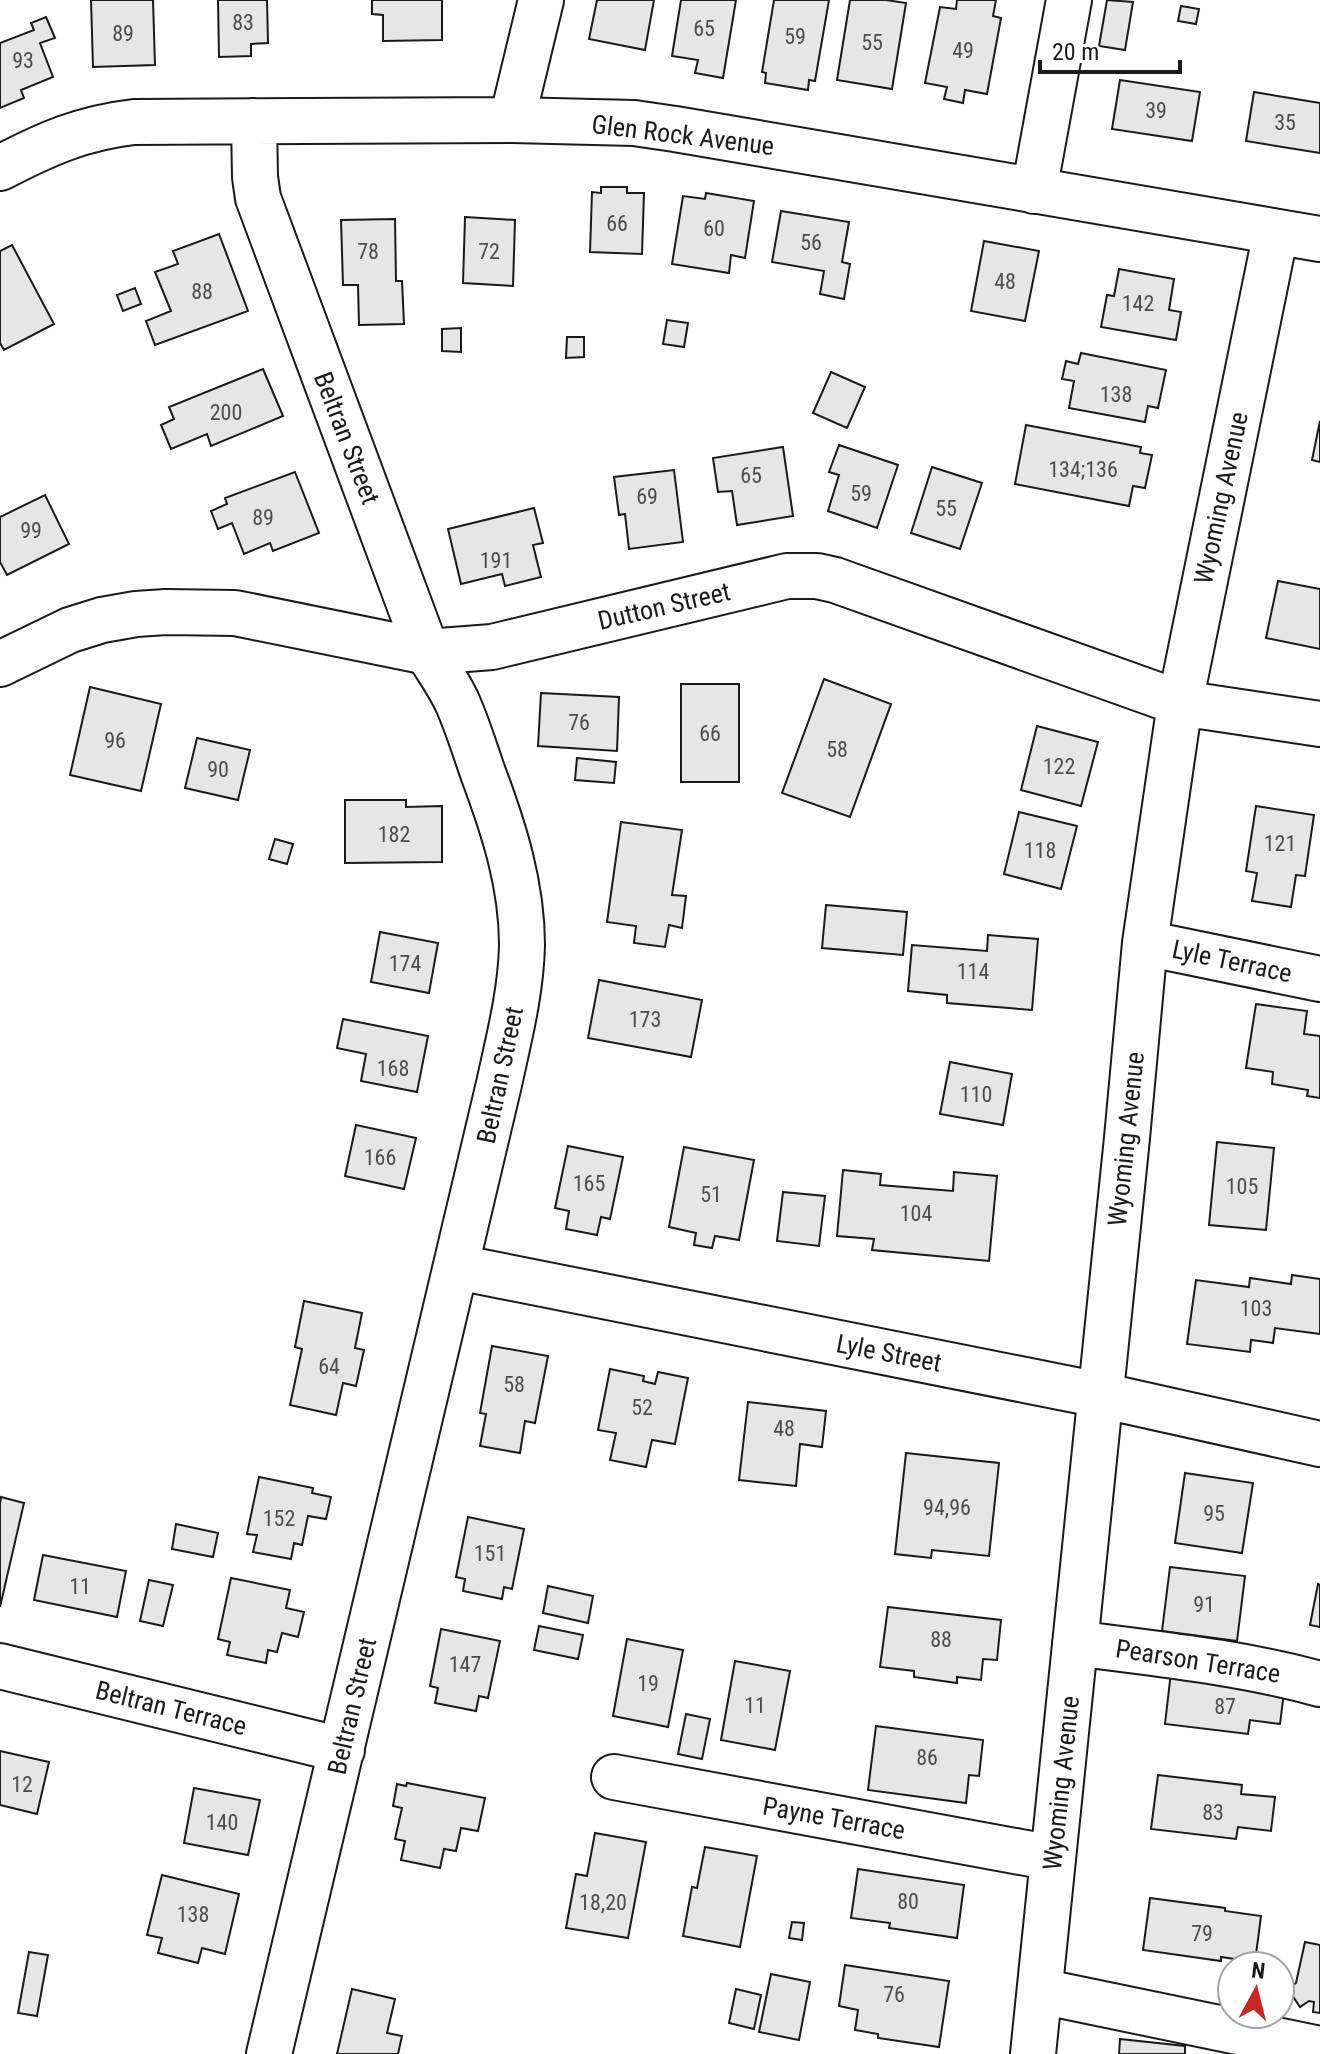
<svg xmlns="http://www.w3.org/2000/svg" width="1320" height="2054" font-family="'Roboto Condensed',sans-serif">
  <rect width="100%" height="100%" fill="#fff"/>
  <path fill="#e6e6e6" stroke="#1a1a1a" stroke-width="2" d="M91,0H153L155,65L93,67Z
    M218,0H267L268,43L251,44V56L219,57Z
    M372,0H442V40L383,41V15L372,14Z
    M597,0H654L645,50L589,39Z
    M681,0H736L723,78L695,73L698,60L672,56Z
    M774,0H829L815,81L809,80L808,90L765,83L766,73L762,72Z
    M850,0H886L906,3L892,89L837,80Z
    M957,0H996L993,16L1001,18L987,94L965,90L963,103L944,99L947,87L925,83L940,7L956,9Z
    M1107,0L1133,2L1125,50L1099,46Z
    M1181,6L1199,9L1196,24L1178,21Z
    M46,17L55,38L40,43L53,77L21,90L24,98L0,108V43L34,30L31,23Z
    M1120,80L1200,92L1192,141L1112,129Z
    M1254,92L1320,103V153L1246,141Z
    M601,187H627V193H644L642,254L590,252L592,192L601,193Z
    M706,193L754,201L745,258L731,255L729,273L672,264L683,196L705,199Z
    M781,211L849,222L842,262L850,264L844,299L820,294L824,271L772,262Z
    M465,217L515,220L513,286L463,283Z
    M395,219L396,281H402L404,324L359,325L358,285H343L341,220Z
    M219,234L248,311L155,345L146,321L171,311L155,272L178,264L173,251Z
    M984,241L1039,251L1025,321L971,311Z
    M12,245L54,324L4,350L0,343V251Z
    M1119,269L1174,279L1169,310L1181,312L1176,340L1101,327L1107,295L1114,296Z
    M135,288L141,304L123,311L117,295Z
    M667,320L688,323L684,347L663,344Z
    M461,328V352L442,351V329Z
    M567,337H584V357L566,358Z
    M1081,353L1166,370L1158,408L1148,406L1145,422L1069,408L1074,381L1062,379L1066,361L1078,364Z
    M263,369L283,416L211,446L207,434L171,449L161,425L174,419L169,407Z
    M831,372L865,387L847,428L813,413Z
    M1320,421V462L1312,460Z
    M1026,425L1141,447L1140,453L1152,455L1145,488L1133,486L1129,506L1015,484Z
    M839,445L898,465L877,528L828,511L839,475L829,472Z
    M783,447L793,516L737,525L732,491L718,492L713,458Z
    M932,467L982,483L960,549L911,533Z
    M674,470L683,542L629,549L625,514L619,515L614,477Z
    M295,472L319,533L273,551L270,543L244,554L232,523L218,529L211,511L227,504L225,498Z
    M45,495L69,544L7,575L0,562V517Z
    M534,508L543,543L533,545L541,577L505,586L502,574L461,584L448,529Z
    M1278,581L1320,589V649L1266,638Z
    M824,679L891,704L850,817L782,793Z
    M681,684H739V782H681Z
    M90,687L161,704L141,791L70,775Z
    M541,693L619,697L617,751L538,746Z
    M1037,726L1098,742L1081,806L1021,790Z
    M197,738L250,750L238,800L185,788Z
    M577,758L616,762L614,783L575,780Z
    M345,800H406V807L442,806V862L345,863Z
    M1256,806L1314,815L1305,876L1296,875L1291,907L1252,901L1257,873L1246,871Z
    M1019,812L1077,826L1061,889L1004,874Z
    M621,822L682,830L672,895L686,896L682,928L669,925L665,947L634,943L636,926L607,922Z
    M275,839L293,844L287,864L269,859Z
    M826,905L907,912L903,955L822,948Z
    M380,932L438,943L429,993L371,982Z
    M988,935L1038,939L1032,1010L947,1003V995L908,991L912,945L987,951Z
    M599,980L702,1000L691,1057L588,1038Z
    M1256,1004L1307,1011L1304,1034L1320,1036V1098L1307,1096L1308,1090L1272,1084L1273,1072L1246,1068Z
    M343,1019L428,1036L417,1092L361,1081L366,1054L337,1048Z
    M950,1062L1012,1074L1003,1125L940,1114Z
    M356,1125L416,1138L404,1189L345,1176Z
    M1217,1142L1274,1148L1266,1230L1209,1225Z
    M568,1146L623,1157L610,1219L601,1217L597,1235L566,1229L569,1211L555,1208Z
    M684,1147L754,1160L739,1240L715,1236L712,1248L694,1245L696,1233L669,1227Z
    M843,1170L881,1174L880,1185L953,1191L954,1172L997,1176L989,1261L872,1250L874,1239L837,1236Z
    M783,1192L825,1196L819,1246L777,1241Z
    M1292,1275L1320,1279V1334L1275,1328L1273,1343L1251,1340L1250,1352L1187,1344L1196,1280L1249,1287L1250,1278L1291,1284Z
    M304,1301L362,1313L355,1348L364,1350L356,1386L343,1383L336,1415L290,1405L302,1349L295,1347Z
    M492,1346L548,1356L535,1423L525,1421L520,1453L480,1446L486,1414L480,1413Z
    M610,1369L644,1376L643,1381L655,1384L658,1372L688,1378L675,1444L652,1440L646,1467L610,1460L616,1433L598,1430Z
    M748,1402L826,1411L822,1447L800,1444L796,1486L739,1480Z
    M906,1453L999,1463L989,1556L932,1550L931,1558L895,1554Z
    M1185,1473L1253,1483L1242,1553L1175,1543Z
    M259,1477L313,1488L312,1493L331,1497L326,1519L308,1516L302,1545L294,1543L291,1559L253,1552L257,1535L247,1534Z
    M1,1497L24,1503L0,1607V1504Z
    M468,1517L524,1529L512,1589L504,1587L502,1599L463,1591L465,1579L456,1577Z
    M176,1524L218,1533L213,1557L172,1549Z
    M43,1555L126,1571L117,1617L34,1600Z
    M1170,1567L1245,1576L1237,1641L1162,1631Z
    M231,1578L290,1590L286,1608L304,1612L298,1637L282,1633L277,1652L268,1650L266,1663L227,1655L230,1642L218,1639Z
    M149,1580L173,1585L163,1626L140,1621Z
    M1318,1584L1320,1585V1627L1310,1625Z
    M548,1586L593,1596L588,1623L543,1613Z
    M888,1607L1001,1620L997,1660L983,1659L981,1680L957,1677V1683L914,1677V1671L880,1667Z
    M539,1626L583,1635L578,1659L534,1650Z
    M441,1629L500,1641L488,1698L479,1696L476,1711L435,1703L438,1688L430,1686Z
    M627,1639L683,1650L668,1727L613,1716Z
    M735,1661L790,1671L775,1750L721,1740Z
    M1171,1672L1284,1692L1280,1724L1250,1720L1248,1734L1165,1724Z
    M686,1714L710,1719L702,1759L678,1754Z
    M876,1726L983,1740L979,1776L969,1775L966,1803L868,1790Z
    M0,1751L49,1762L37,1814L0,1805Z
    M1158,1775L1242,1785L1241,1794L1275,1797L1271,1831L1238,1827L1236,1839L1151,1829Z
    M407,1783L485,1798L478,1831L461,1828L456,1851L444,1849L440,1868L401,1860L405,1841L395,1839L402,1808L393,1806L397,1784L406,1786Z
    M194,1788L260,1800L248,1855L184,1843Z
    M595,1833L646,1842L628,1938L566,1928L576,1874L587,1876Z
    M705,1847L757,1856L740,1947L683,1936L692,1887L697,1888Z
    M858,1869L964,1885L957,1938L889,1928L890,1923L851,1918Z
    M162,1875L239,1894L225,1954L202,1948L198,1963L158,1953L162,1938L147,1935Z
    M1150,1898L1225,1908V1911L1261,1916L1255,1962L1221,1957V1961L1143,1950Z
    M792,1922L804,1923L802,1940L789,1938Z
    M1305,1942L1320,1945V2013L1313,2012L1314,2002L1309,2001L1300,2007L1288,1989L1296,1983Z
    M29,1952L48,1955L37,2016L18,2013Z
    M845,1965L949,1981L939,2047L878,2038V2034L855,2030L858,2010L839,2006Z
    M771,1974L810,1982L799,2040L759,2032Z
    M352,1989L395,1999L387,2033L402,2036L398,2054H337Z
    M736,1989L761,1995L754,2029L729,2023Z
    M1120,2039L1185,2046V2054H1119Z"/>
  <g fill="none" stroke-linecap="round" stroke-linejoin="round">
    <g stroke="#1a1a1a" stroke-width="48">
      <path id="minor" d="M512,120L541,0
        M254,121L255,177L258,198L427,652C438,669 450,686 458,704C468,727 475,750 483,773C504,829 522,885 522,945C521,992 509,1038 499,1084L269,2054
        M0,168C46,144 82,128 134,122L512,120L634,123L675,129L1320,239
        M1034,191L1069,0
        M0,664L70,630L102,620L136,614L166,612L235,613L427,652L492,647L787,576H817L835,580L1180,703L1320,724
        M1145,943L1320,979
        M457,1267L1100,1395L1320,1444
        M1075,1643C1157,1654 1240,1662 1320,1684
        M0,1666L342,1750
        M614,1777L1053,1858
        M1040,1991L1320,2049
        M1033,2054L1127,1138L1145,943L1180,703L1276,232"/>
    </g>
    <use href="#minor" stroke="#fff" stroke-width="44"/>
  </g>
  <g text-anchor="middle" stroke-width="6" stroke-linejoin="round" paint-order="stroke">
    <g font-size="22" fill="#4d4d4d">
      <text x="243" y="30">83</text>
      <text x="704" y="36">65</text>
      <text x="123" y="41">89</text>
      <text x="795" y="44">59</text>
      <text x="872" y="50">55</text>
      <text x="963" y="58">49</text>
      <text x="23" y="68">93</text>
      <text x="1156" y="118">39</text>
      <text x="1285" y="130">35</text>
      <text x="617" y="231">66</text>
      <text x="714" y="236">60</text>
      <text x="811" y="250">56</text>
      <text x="368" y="259">78</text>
      <text x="489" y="259">72</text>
      <text x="1005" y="289">48</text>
      <text x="202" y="299">88</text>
      <text x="1138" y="311">142</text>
      <text x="1116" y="402">138</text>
      <text x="226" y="420">200</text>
      <text x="1083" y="477">134;136</text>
      <text x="751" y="483">65</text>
      <text x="861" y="501">59</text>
      <text x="647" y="504">69</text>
      <text x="946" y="516">55</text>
      <text x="263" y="525">89</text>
      <text x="31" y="538">99</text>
      <text x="496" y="568">191</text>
      <text x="579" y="730">76</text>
      <text x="710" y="741">66</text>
      <text x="115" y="748">96</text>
      <text x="837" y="757">58</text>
      <text x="1059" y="774">122</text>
      <text x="218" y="777">90</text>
      <text x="394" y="842">182</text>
      <text x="1280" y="851">121</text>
      <text x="1040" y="858">118</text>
      <text x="405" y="971">174</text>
      <text x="973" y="979">114</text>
      <text x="645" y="1027">173</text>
      <text x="393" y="1076">168</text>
      <text x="976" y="1102">110</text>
      <text x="380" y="1165">166</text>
      <text x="589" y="1191">165</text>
      <text x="1242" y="1194">105</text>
      <text x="711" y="1202">51</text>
      <text x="916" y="1221">104</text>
      <text x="1256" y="1316">103</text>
      <text x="329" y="1374">64</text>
      <text x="514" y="1392">58</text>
      <text x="642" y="1415">52</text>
      <text x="784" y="1436">48</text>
      <text x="947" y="1515">94,96</text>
      <text x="1214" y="1521">95</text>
      <text x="279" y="1526">152</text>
      <text x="490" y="1561">151</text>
      <text x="80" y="1594">11</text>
      <text x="1204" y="1612">91</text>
      <text x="941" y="1647">88</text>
      <text x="465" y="1672">147</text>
      <text x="648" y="1691">19</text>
      <text x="755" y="1713">11</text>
      <text x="1225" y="1714">87</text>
      <text x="927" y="1765">86</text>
      <text x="22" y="1792">12</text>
      <text x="1213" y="1820">83</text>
      <text x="222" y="1830">140</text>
      <text x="908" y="1909">80</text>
      <text x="603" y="1910">18,20</text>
      <text x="193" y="1922">138</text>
      <text x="1202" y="1941">79</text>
      <text x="894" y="2002">76</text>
    </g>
    <g font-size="26" fill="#1a1a1a" stroke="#fff">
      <text transform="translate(683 135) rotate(7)" y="9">Glen Rock Avenue</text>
      <text transform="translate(347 438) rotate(69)" y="9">Beltran Street</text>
      <text transform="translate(1221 498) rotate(-78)" y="9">Wyoming Avenue</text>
      <text transform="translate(664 606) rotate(-13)" y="9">Dutton Street</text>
      <text transform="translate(1232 961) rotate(12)" y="9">Lyle Terrace</text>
      <text transform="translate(500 1075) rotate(-78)" y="9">Beltran Street</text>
      <text transform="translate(1126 1139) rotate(-84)" y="9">Wyoming Avenue</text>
      <text transform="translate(889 1353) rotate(11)" y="9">Lyle Street</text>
      <text transform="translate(1198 1661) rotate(9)" y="9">Pearson Terrace</text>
      <text transform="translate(352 1706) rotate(-77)" y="9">Beltran Street</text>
      <text transform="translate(171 1708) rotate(14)" y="9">Beltran Terrace</text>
      <text transform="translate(1061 1783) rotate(-84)" y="9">Wyoming Avenue</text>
      <text transform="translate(834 1818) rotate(10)" y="9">Payne Terrace</text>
    </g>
  </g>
  <g transform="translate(1256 1990) rotate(7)"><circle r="38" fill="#ffffff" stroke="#a3a3a3" stroke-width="2"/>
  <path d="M0-6L14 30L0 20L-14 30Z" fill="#c62828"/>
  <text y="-12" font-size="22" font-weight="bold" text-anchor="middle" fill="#1a1a1a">N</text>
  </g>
  <path d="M1040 60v12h140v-12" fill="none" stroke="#1a1a1a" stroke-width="4"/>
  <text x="1052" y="60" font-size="24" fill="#1a1a1a" stroke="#ffffff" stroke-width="6" paint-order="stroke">20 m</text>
</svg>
